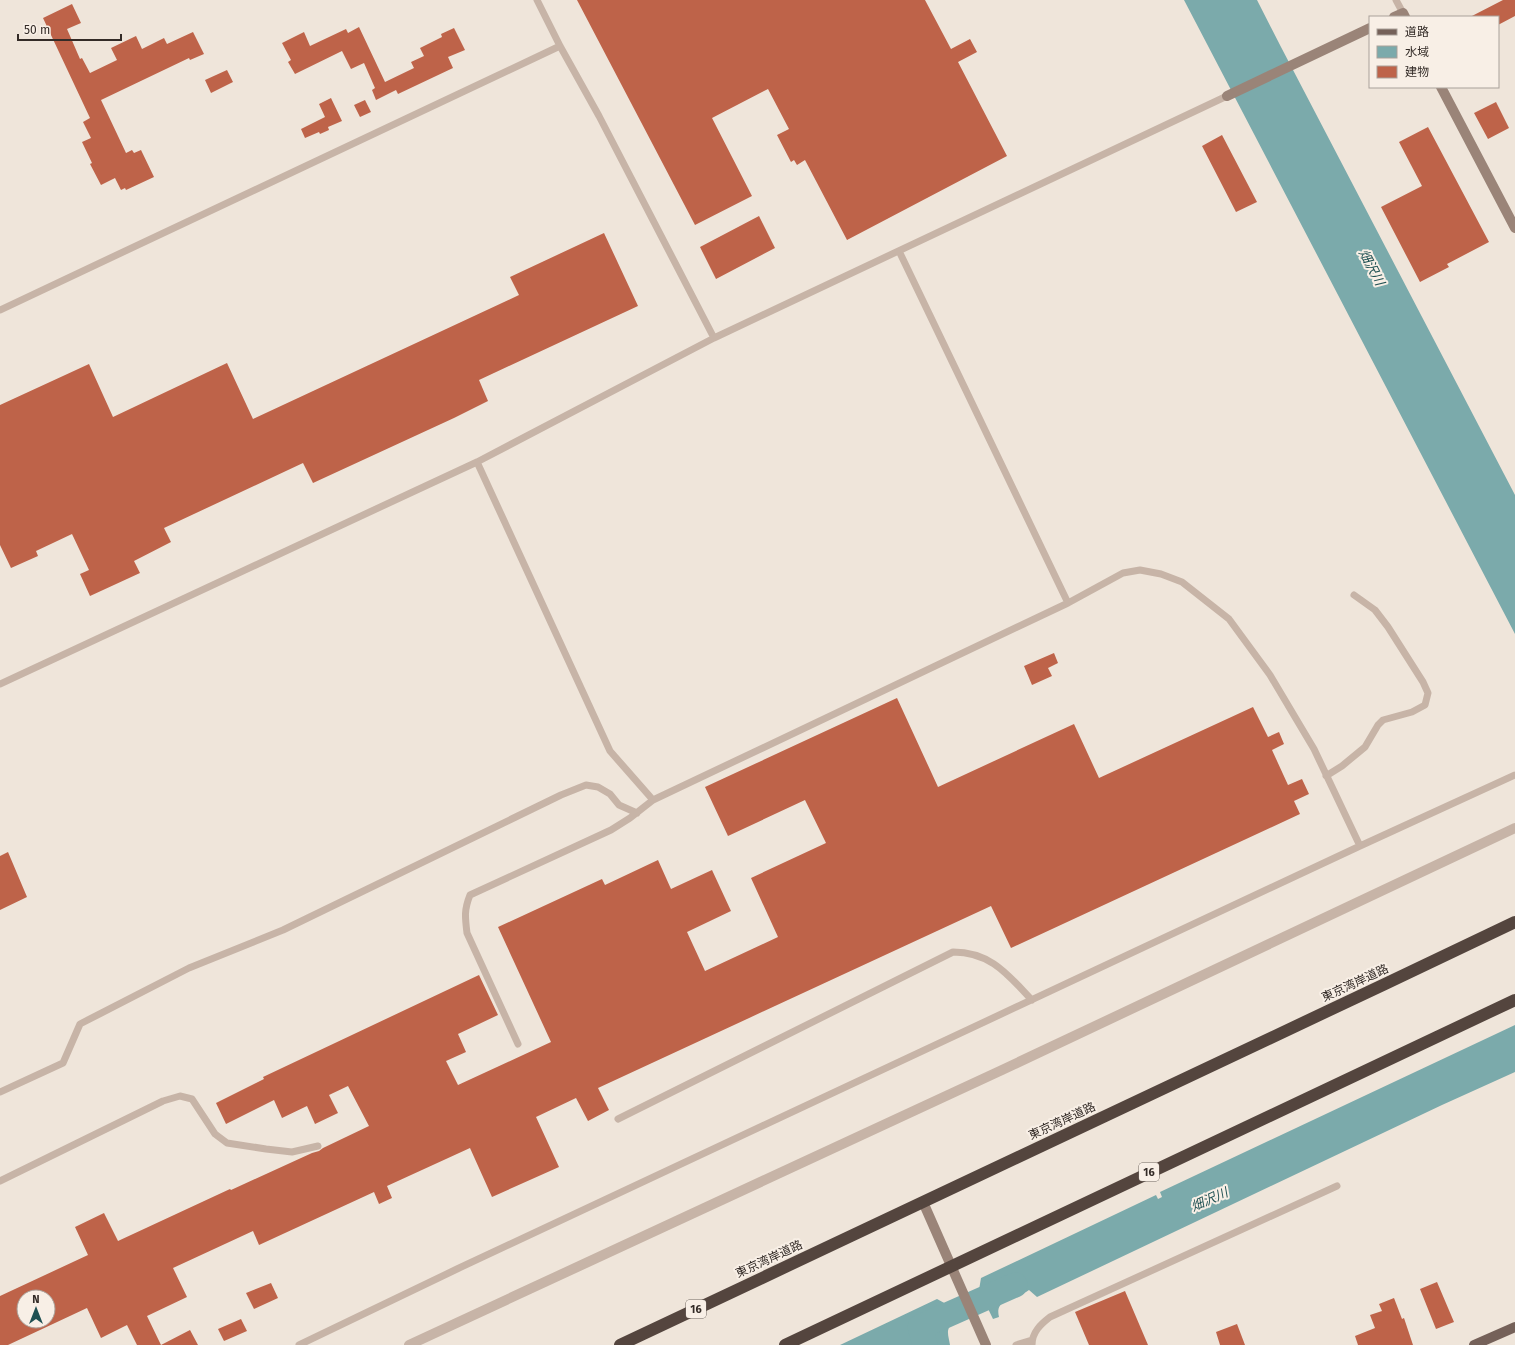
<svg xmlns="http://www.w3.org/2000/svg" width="1515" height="1345" font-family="'Fira Sans','Noto Sans JP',sans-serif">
  <rect width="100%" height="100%" fill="#efe5da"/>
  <path fill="#7baaab" d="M1184,0H1257L1281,47L1515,495V634Z
    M1515,1025V1072L1442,1105L1037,1297L1029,1290C1017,1299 994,1298 999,1317L993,1319L979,1290L981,1278L1156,1195L1158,1199L1162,1197L1160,1192Z
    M937,1299L948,1305L955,1322C945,1328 948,1334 950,1345H840Z"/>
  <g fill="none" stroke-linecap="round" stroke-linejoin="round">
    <path stroke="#7baaab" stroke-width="25" d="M925,1345L920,1327L1015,1285"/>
  </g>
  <path fill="#be6349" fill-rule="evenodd" d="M577,0H925L951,49L970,39L977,52L958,62L1007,156L847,240L805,160L797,165L794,160L791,162L777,135L789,129L768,89L712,118L752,196L695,225Z
    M1503,0H1515V16L1498,25V17H1470Z
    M72,4L81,23L67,29L80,59L82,58L90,73L117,60L111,48L136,36L142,49L164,38L167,44L193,32L204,54L190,60L189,58L101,100L126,153L132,150L134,153L141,150L154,177L126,190L125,188L121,190L115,178L101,185L90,164L92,163L82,142L91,138L83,122L90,118L43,18Z
    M359,27L385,82L414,68L411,62L424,56L420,48L442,37L441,34L454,28L465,50L448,57L453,68L398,94L396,90L376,100L372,90L375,88L364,63L351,69L342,51L295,74L288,62L291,60L282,43L304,32L310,46L346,29L348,33Z
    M227,70L233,82L211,93L205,80Z
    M331,98L342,121L328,127L329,130L320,134L319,132L305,138L301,129L325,117L319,104Z
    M365,100L371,112L360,117L354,105Z
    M1496,102L1509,128L1488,139L1474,113Z
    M1428,127L1489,242L1447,264L1449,267L1420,282L1381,207L1422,186L1399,142Z
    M1222,135L1257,202L1236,212L1202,146Z
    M759,216L775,248L716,279L700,247Z
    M604,233L638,306L479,380L488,401L454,418L313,483L303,463L164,528L171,542L134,561L140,573L90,596L80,574L89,570L72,534L36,551L38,556L11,568L0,545V405L89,364L113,417L227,363L253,419L519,295L510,277Z
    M1054,653L1058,663L1048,668L1052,676L1032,685L1024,666Z
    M897,698L938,787L1074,724L1099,778L1253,707L1268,737L1279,732L1284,744L1272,750L1288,785L1302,779L1309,794L1294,801L1300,814L1011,948L991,906L598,1088L609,1110L588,1121L576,1098L536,1117L559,1167L492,1197L470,1148L387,1186L392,1198L379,1204L374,1192L259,1245L253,1231L173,1268L187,1297L147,1316L161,1345L190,1330L198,1345H137L127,1325L101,1338L87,1308L8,1345H0V1296L88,1255L75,1227L104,1213L118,1241L230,1189L231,1190L312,1153L319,1151L323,1148L369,1126L348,1086L329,1095L338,1113L315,1124L307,1106L282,1118L274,1100L226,1124L216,1103L264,1079L263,1077L479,975L498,1015L458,1034L466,1052L446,1061L458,1085L551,1042L498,927L602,879L605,885L658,860L671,889L712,870L731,911L687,932L705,971L778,937L751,878L826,843L805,800L728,836L705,787ZM24,1297H48V1321H24Z
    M8,852L27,897L0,910V856Z
    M1437,1282L1454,1322L1436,1329L1420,1289Z
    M271,1283L278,1298L254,1309L246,1293Z
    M1125,1291L1148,1345H1089L1075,1312Z
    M1394,1298L1402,1319L1404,1318L1413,1345H1358L1355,1336L1375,1328L1370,1315L1382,1311L1379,1304Z
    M241,1319L247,1331L224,1341L218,1329Z
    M1237,1324L1245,1345H1220L1216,1332Z"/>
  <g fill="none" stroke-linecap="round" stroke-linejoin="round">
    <path stroke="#c7b4a7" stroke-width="7" d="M537,0L560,46L599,116L714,338
      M1396,0L1403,13
      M899,251L1068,603
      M0,310L560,46
      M477,462L610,751L653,800
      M0,684L477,462L714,338L1227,96
      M1326,776L1342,766L1365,747L1378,725L1383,720L1412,712L1425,705L1428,693L1423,682L1388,627L1375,610L1354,595
      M518,1044L467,933C465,917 464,910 470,895L611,830L630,818L653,800L1068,603L1123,573L1140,570L1161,574L1182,582L1229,619L1270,675L1314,749L1360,846
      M0,1092L63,1063L80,1024L189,968L283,930L561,795L586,785L598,787L610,794L619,805L637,813
      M618,1119L953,952C991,952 1008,975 1032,1000
      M0,1181L163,1101L180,1096L192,1099L215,1134L227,1143L266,1149L292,1152L318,1146
      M299,1345L457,1269L1360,846L1515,775
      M1016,1345L1032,1340
      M1032,1345C1032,1332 1041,1324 1050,1317L1337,1186"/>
    <path stroke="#c7b4a7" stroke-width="10" d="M409,1345L1002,1070L1515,828"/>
    <path stroke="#9a8478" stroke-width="10" d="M1394,17L1403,13L1405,17
      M1441,87L1515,228
      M1227,96L1370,28
      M923,1202L986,1345"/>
    <path stroke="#756159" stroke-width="10" d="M1474,1345L1515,1327"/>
    <path stroke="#54453e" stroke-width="12" d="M620,1345L1385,984L1515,922
      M785,1345L1515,1000"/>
  </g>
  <g text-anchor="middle" stroke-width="4" stroke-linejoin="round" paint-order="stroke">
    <g fill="#f8efe6" stroke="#6e6660" stroke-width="1">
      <rect x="1139" y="1163" width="20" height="18" rx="3"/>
      <rect x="686" y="1300" width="20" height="18" rx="3"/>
    </g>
    <g font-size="11" font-weight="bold" fill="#332b27">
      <text x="1149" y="1176">16</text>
      <text x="696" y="1313">16</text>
    </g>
    <g font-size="12" fill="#332b27" stroke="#f8efe6">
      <text transform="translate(1355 983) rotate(-25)" y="4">東京湾岸道路</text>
      <text transform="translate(1062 1121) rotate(-25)" y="4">東京湾岸道路</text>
      <text transform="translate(769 1259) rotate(-25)" y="4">東京湾岸道路</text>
    </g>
    <g font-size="13" font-style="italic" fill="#1f5052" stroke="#f8efe6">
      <text transform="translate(1372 267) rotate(62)" y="5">畑沢川</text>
      <text transform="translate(1209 1199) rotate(-24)" y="5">畑沢川</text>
    </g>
  </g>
  <rect x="1369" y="16" width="130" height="72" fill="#f8efe6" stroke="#a9a19a"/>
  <rect x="1377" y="29" width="20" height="6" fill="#756159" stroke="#a9a19a"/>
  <text x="1405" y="36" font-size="12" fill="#332b27">道路</text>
  <rect x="1377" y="46" width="20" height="12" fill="#7baaab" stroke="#a9a19a"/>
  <text x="1405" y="56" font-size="12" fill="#332b27">水域</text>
  <rect x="1377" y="66" width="20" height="12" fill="#be6349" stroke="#a9a19a"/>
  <text x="1405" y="76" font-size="12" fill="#332b27">建物</text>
  <g transform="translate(36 1309)"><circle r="19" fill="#f8efe6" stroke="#a9a19a"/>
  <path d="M0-3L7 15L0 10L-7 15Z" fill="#1f5052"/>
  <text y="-6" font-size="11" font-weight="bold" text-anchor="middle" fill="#332b27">N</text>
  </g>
  <path d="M18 34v6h103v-6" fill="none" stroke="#332b27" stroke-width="2"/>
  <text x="24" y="34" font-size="12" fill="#332b27" stroke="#f8efe6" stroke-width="3" paint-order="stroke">50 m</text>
</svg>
